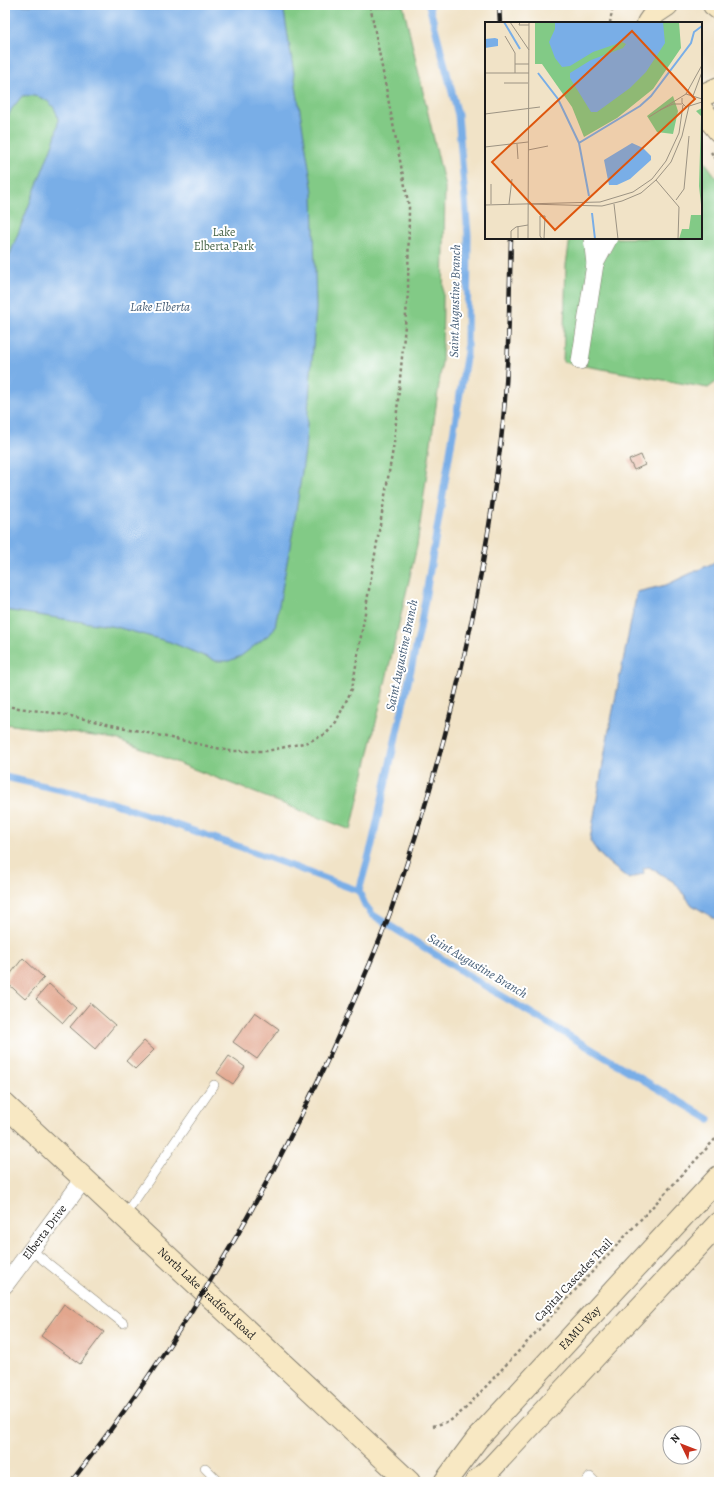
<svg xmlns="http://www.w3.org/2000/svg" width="724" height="1487" font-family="Alegreya,serif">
  <rect width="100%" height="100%" fill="#fff"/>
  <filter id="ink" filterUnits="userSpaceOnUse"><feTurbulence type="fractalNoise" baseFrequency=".025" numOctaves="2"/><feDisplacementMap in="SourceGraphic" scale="8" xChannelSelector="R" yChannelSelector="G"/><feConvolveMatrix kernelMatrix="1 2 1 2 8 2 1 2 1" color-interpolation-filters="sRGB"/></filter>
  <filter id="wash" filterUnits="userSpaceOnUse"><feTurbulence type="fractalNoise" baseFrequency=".012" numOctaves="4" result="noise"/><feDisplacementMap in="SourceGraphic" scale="16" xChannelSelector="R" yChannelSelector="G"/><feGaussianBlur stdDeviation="0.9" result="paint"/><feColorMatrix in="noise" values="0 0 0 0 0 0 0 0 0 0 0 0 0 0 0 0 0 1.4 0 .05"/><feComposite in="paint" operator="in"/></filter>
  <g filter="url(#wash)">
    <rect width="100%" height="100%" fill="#f1e3c7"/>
    <path fill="#82ca86" stroke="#4f7351" d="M5,5H403L445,187L442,362L417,546L351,830L116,739L5,724Z
      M702,158L719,181V380L708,388L563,362L566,265L570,238H701V159Z"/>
    <path fill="#79aee7" stroke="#4a6582" d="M5,5H283L313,192L316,308L305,451L294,525L275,627L271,633L241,656L229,661H216L170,642L116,627L5,610V267L55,138C56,132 58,125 58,119C55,100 38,94 22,96L11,110L5,123Z
      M719,558V921L692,905L674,882L649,867L643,868L644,873L629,879C614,867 599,858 590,840L607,740L637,592L666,585L713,563Z"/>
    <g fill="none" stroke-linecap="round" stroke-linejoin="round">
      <path stroke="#79aee7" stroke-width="7" d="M429,5L458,115L468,235L467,352L420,629L372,844L359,891L365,905L373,915L482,984L709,1119
        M5,777L101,799L243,848L359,891"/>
    </g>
    <g id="blocks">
      <path fill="#e2a68d" d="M641,455L645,465L634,470L629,460Z
        M23,958L44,978L25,999L5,981Z
        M49,984L76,1008L63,1023L36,999Z
        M90,1003L115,1025L95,1049L70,1027Z
        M255,1012L279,1029L257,1059L233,1042Z
        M144,1041L154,1050L135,1069L126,1061Z
        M229,1056L245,1067L233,1084L217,1073Z
        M64,1304L104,1332L80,1364L41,1336Z"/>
    </g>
  </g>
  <g filter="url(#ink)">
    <use href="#blocks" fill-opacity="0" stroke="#868072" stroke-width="1"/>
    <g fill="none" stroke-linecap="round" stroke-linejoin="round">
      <g stroke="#868072" stroke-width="10">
        <path id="lane" d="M124,1216L214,1085
          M31,1250L123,1323
          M205,1468L219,1482
          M586,1482L590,1477L595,1482"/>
      </g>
      <g stroke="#868072" stroke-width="18">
        <g id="street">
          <path d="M595,264L609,238"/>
          <path d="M580,361L595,264L592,238"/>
          <path id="s1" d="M5,1285L84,1179"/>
        </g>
      </g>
      <g stroke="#868072" stroke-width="24">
        <g id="secondary">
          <path d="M714,5L719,9"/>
          <path d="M648,23L655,13L667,5"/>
          <path d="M701,96L719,88"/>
          <path d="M701,109L719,131"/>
          <path id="s2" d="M5,1105L409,1482"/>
          <path id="s3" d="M445,1482L477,1439L719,1177"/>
          <path d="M476,1482L493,1466L719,1223"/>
        </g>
      </g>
      <path stroke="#868072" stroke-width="2.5" stroke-dasharray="3 3" stroke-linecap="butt" d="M610,23L613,5
        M711,152L719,163
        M5,706L66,715L230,751H267L308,742L326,734L336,722L352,689L394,443L408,293L409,207L370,5
        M433,1426L450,1421L465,1409L719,1135"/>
      <use href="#lane" stroke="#fff" stroke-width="9"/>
      <use href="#street" stroke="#fff" stroke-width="17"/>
      <use href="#secondary" stroke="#f8e8c3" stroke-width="22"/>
      <g stroke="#1c1c1c" stroke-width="4.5">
        <path id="rail" d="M499,5L500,23
          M71,1482C182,1340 274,1184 346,1019C361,984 377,949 390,913C444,760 482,601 501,440C509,373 509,305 511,238"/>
      </g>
      <use href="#rail" stroke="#fff" stroke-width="3" stroke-dasharray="9" stroke-linecap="butt"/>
    </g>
  </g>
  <g text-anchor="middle" stroke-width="4" stroke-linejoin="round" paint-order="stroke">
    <g font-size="12" fill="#456246" stroke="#fff">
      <text x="224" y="236">Lake<tspan x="224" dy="14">Elberta Park</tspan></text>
    </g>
    <g font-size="12" fill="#1c1c1c" stroke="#fff">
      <text dy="4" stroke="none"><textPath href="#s1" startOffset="66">Elberta Drive</textPath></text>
      <text transform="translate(573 1280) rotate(-47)" y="4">Capital Cascades Trail</text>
      <text dy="4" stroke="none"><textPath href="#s2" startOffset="276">North Lake Bradford Road</textPath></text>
      <text dy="4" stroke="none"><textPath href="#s3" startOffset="205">FAMU Way</textPath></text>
    </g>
    <g font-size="13" font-style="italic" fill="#465e77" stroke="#fff">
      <text transform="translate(454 301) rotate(-89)" y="5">Saint Augustine Branch</text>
      <text x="160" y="311">Lake Elberta</text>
      <text transform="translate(401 655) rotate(-78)" y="5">Saint Augustine Branch</text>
      <text transform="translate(478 965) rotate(31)" y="5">Saint Augustine Branch</text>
    </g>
  </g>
  <g transform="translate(485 22)">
    <rect width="217" height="217" fill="#f1e3c7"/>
    <path d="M50,0H194L196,26L168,67L132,96L99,115L87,85L57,42H50ZM188,74L193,89L188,112L172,110L162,94ZM217,86V192L214,164L216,94L211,89ZM206,193H217V217H194L197,207H204Z" fill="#82ca86"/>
    <path d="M70,0H178L180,21L161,50L145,66L112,90H106L85,56V51L106,38L138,26L141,22L137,20L108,30L85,44L77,45L70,36L64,20L70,7ZM10,16L13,17V24L0,26V17ZM147,121L158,126L166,134V138L145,157L132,163H124L119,138Z" fill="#79aee7"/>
    <path fill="none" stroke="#79aee7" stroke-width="2" d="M19,0L35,27M53,51L73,77L94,121M104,174L94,121L155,84L166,74L206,21L209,10L217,4M107,191L110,217"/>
    <path fill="none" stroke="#9c9383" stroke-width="1" d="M25,0L44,28M35,0L34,3H44M20,14L30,31V51M30,42H44M0,51H44M19,61H43M201,72L217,43M208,74L217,50M197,76V81L201,85L217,80M175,88L188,82H197M0,92L55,85M164,95L201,72L217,77M32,122L33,137M0,125L43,120M43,128L63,124M171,158L194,185L193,217M6,162V182M191,178L199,167L204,114M24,182L27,157M43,182L117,184L137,179L156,171L171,158L186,140L197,114L204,84M129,182L133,217M0,183L115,180L148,170L167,157L181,139L194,111L198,83M33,204V217M26,217V209L31,205L43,203M43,217L44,0M57,217L55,214V194H60L59,217"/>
    <path fill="#de560d" fill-opacity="0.15" stroke="#de560d" stroke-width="2" d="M147,9L210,77L70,208L7,140Z"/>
    <rect width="217" height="217" fill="none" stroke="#1c1c1c" stroke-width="2"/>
  </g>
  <rect width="724" height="1487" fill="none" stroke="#fff" stroke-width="20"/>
  <g transform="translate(682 1445) rotate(313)"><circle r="19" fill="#ffffff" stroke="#a4a4a4"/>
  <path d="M0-3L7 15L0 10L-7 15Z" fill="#c8321e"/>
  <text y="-6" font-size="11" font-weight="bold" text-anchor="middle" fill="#1c1c1c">N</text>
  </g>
</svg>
